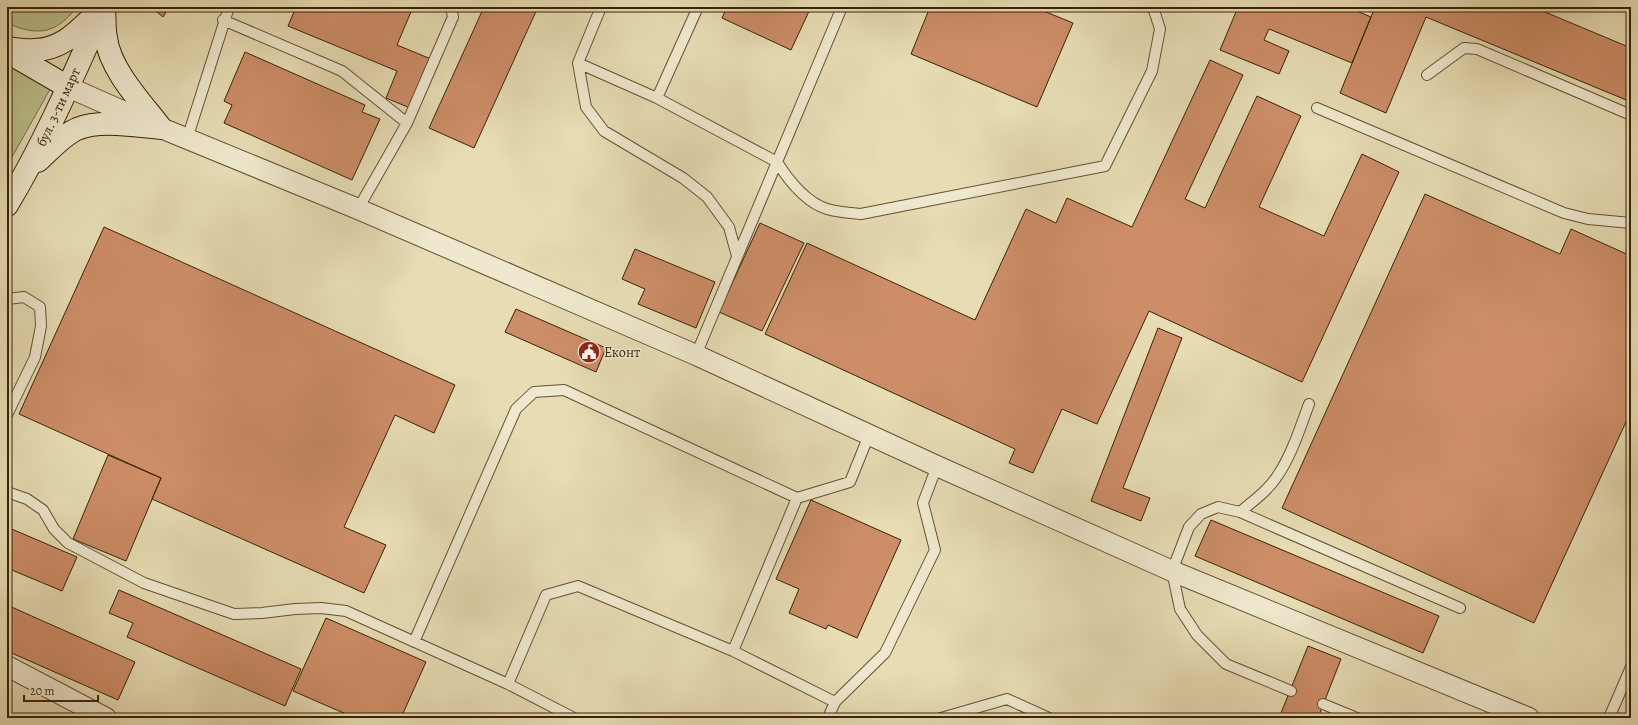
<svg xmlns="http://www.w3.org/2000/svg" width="1638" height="725" font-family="Alegreya,serif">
  <rect width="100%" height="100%" fill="#e7dcb4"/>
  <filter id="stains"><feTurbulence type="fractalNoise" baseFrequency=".005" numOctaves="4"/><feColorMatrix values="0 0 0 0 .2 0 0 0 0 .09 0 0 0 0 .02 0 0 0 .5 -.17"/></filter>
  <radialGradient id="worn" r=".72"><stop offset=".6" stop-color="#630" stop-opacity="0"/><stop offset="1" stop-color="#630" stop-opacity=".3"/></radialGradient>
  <path fill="#babf8a" stroke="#797148" d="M7,7H77C70,16 61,25 50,29C38,34 17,29 7,22Z
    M7,65L34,79L53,84L7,166Z"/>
  <path fill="#cc8d67" stroke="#382307" d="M151,7H169L163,17Z
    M296,7H413L397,45L431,59L410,108L386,98L397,71L288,26Z
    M484,7H538L474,148L429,128Z
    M727,7H811L791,50L722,18Z
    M930,7H1034L1073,23L1037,107L911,54Z
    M1238,7H1347L1371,17L1352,63L1269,29L1264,40L1289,51L1279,74L1220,50Z
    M1375,7H1533L1631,48V102L1426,17L1386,113L1340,93Z
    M245,52L365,105L362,112L380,119L352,180L224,123L232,105L224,101Z
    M1210,60L1243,75L1185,199L1205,208L1257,96L1301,116L1259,207L1324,236L1362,154L1399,172L1302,382L1149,311L1097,424L1062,409L1033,473L1009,463L1015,449L765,334L807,243L975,320L1026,209L1056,223L1067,198L1132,227Z
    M1425,194L1560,254L1571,229L1631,256V411L1534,623L1282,508Z
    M760,223L804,243L762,331L719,312Z
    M104,227L455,385L434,433L395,415L344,527L386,545L364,593L152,499L161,478L19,414Z
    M635,249L715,282L696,328L638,304L645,289L622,279Z
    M516,309L606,348L596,372L505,332Z
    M1158,328L1182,338L1123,488L1150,498L1141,521L1091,501Z
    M108,455L161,478L126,561L73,539Z
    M811,500L901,540L857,638L828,625L826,629L789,613L799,589L776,579Z
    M1211,520L1439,616L1423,653L1195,556Z
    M7,527L77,557L62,591L7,568Z
    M119,590L301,669L285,706L127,637L133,623L109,613Z
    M7,605L135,662L118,700L7,651Z
    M326,618L426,662L401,718H355L293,691Z
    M1308,646L1341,659L1318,718H1279Z"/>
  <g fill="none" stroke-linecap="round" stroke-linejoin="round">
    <g stroke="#645132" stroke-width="12">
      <path id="service" d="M698,7L657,98L578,63L586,107L604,131L683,178L707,197L729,227L737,256
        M223,20L342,71L407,123L453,17L451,7
        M578,63L601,7
        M1427,75L1464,48L1477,49L1631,115
        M657,98L777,162C789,181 805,202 827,209C837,212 850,213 861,214L1105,166L1152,71L1160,29L1153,7
        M1317,108L1564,213L1588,219L1631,223
        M187,139L229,7
        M358,209L407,123
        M7,299L24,297L40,307L41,326L35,357L7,415
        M696,355L842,7
        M7,492L27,499L43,510L54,529L68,543L144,583L234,614L262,613L295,609L321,608L346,611L508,684L574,718
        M1240,512C1253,501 1269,490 1278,475C1292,454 1300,428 1309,404
        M414,642L516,409L534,392L564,390L797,498
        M733,651L835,702
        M508,684L546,595L578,586L733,651L797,498L850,482L869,435
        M1291,691L1226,664L1197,635L1180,609L1172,571L1189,527L1201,514L1218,507L1240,512L1460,608
        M1323,704L1357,718
        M828,718L835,702L885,653L935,550L923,503L937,466
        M941,718L1007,699L1049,718
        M1609,718L1631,667"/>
    </g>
    <g stroke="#645132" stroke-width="22">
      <path id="minor" d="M68,87L161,128L358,209L696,355L937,466L1172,571L1529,718
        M7,666L106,718"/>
    </g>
    <g stroke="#382307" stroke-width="24">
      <path id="secondary" d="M104,10C105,19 104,29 106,38C110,70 142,103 161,128
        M7,48C16,49 26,51 35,50C63,49 78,31 97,13
        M7,50L18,58L68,87
        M38,161C50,150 62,136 77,129C100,119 136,126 161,128
        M7,205C45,142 74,74 104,7"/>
    </g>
    <use href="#service" stroke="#efe8ce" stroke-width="10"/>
    <use href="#minor" stroke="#efe8ce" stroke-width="20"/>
    <use href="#secondary" stroke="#efe8ce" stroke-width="22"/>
  </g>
  <defs>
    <g id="civic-disc" transform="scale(1.15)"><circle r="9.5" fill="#8f2418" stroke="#efe8ce"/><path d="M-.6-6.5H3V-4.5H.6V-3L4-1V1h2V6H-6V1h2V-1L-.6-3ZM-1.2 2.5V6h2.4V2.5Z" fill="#fff"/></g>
  </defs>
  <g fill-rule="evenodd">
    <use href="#civic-disc" x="589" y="352"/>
  </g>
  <g text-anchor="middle" stroke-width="3" stroke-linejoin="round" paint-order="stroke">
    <g font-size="14" fill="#382307" stroke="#efe8ce">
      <text transform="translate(58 107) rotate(-65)" y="5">бул. 3-ти март</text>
    </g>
    <g font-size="14" fill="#382307" stroke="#efe8ce" text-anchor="start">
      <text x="604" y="357">Еконт</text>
    </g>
  </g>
  <rect width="1638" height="725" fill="none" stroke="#e7dcb4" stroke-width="24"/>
  <rect x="8" y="8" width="1622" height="709" fill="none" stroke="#382307" stroke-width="2"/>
  <rect x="12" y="12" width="1614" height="701" fill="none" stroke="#382307"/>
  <path d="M24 695v6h74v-6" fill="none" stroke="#382307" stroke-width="2"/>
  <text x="30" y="695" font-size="12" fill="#382307" stroke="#efe8ce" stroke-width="3" paint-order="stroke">20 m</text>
  <rect width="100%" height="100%" filter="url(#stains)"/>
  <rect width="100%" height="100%" fill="url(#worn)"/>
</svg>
